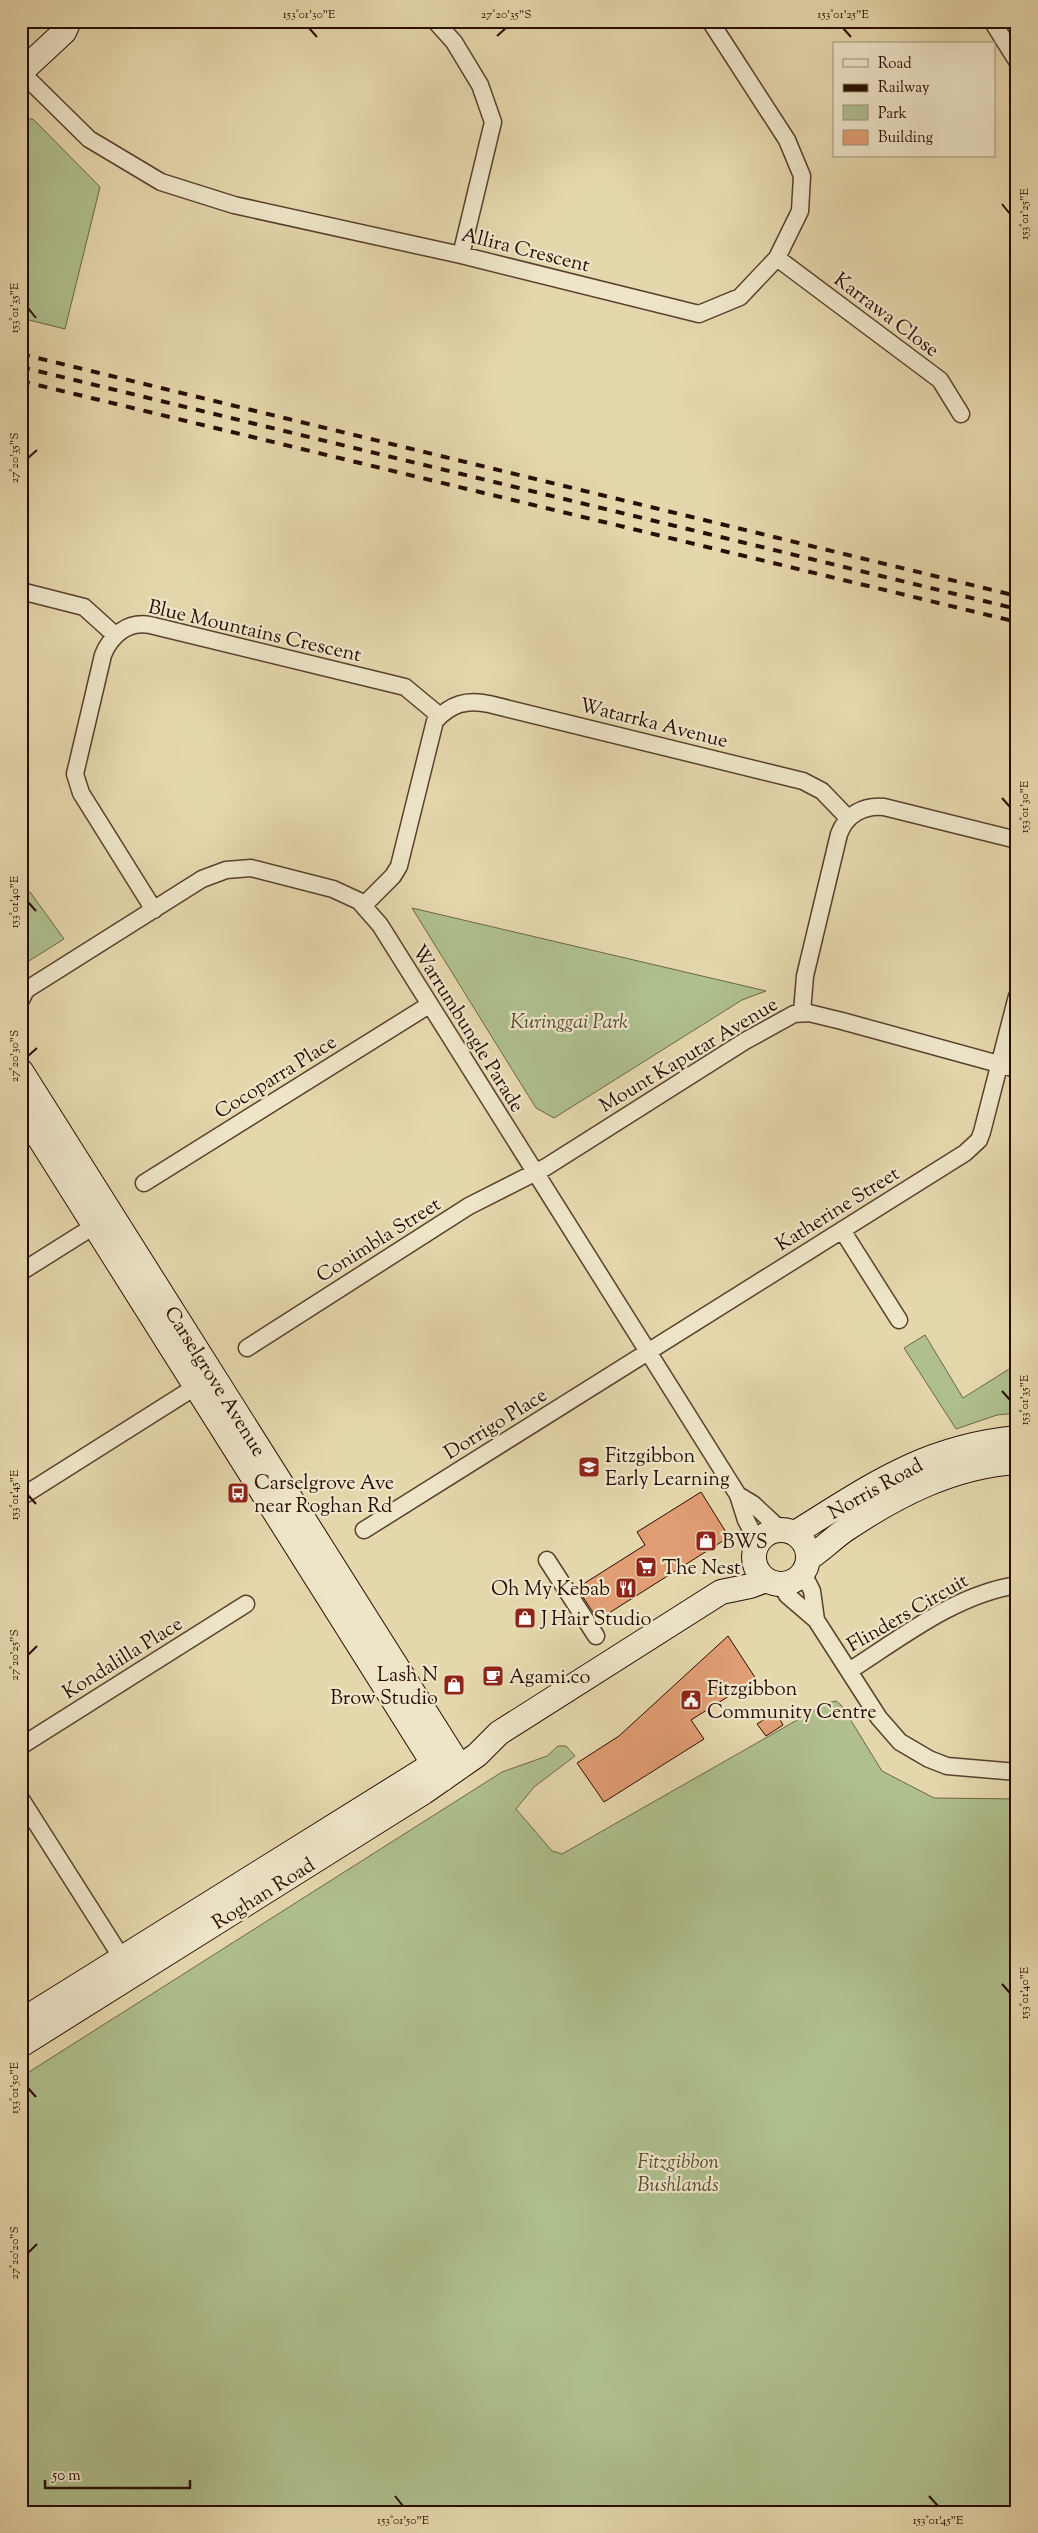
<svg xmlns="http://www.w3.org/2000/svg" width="1038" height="2533" font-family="'Sorts Mill Goudy',serif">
  <rect width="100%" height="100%" fill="#e5d7ac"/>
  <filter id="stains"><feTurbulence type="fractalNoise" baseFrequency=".004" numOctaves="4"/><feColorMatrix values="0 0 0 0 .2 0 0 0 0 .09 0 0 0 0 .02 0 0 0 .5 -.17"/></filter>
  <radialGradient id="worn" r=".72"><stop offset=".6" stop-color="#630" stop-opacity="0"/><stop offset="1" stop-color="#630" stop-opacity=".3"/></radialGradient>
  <path fill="#afbf8e" stroke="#6c6648" d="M21,119H33L100,187L65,329L21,318Z
    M21,890L30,892L64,939L21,966Z
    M412,908L766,991L742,1000L554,1118L536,1108Z
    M925,1335L963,1398L1017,1364V1413L997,1415L956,1429L904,1348Z
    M836,1701L842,1706L882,1771L934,1798L1017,1799V2512H21V2077L502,1772L547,1756L558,1746H566L575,1756L534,1787L516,1809L552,1851L562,1854L827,1703Z"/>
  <path fill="#e19d73" stroke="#290d03" d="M701,1492L729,1537L598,1620L577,1588L645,1545L637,1532Z
    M728,1636L756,1679L691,1720L704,1739L604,1802L577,1763L619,1736Z
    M776,1712L783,1725L766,1736L757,1724Z"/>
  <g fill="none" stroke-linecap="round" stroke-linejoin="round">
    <g stroke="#58402d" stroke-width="19">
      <path id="street" d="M435,21L454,42L480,85L493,122L461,255
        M992,21L1017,61
        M21,72L89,139L161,182L234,205L461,255L699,314L740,297L777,258L800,211L802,176L787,140L710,21
        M777,258L940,380L961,414
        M21,591L84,607L115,635
        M364,905L393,876L399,866L435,721C451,704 466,699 489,704L803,781L822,791L848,818
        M154,910L81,793L75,774L103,655C111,635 128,621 150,625L405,687L440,716
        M21,1000L26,990L202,879L226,870L251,868L333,889L359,901L380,925L738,1495L746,1520L758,1543
        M802,1012L805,976L839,834C846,815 863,805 884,807L1017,840
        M144,1183L429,1005
        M842,1230L899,1320
        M21,1272L102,1221
        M247,1348L469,1206L546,1167L745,1041L794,1014L809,1013L842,1021L1017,1069
        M738,1495L753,1504L781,1530
        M21,1497L203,1382
        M364,1530L965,1153L979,1140L982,1132L1017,996
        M547,1560L596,1636
        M803,1573L812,1591L816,1620
        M781,1585L787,1595L816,1620L879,1718L900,1742L929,1759L947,1766L1017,1772
        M849,1671C901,1638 954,1595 1017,1585
        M21,1746L246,1604
        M21,1799L127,1966"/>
    </g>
    <g stroke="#290d03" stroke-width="26">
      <path id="secondary" d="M21,72L64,32L69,21
        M21,1071L460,1767
        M21,1109L443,1779
        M754 1557a27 27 0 1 1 54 0a27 27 0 1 1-54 0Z
        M795,1533C871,1486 924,1447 1017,1438
        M809,1558C822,1550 832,1539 845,1530C897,1495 953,1466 1017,1462
        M21,2021L446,1756
        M21,2045L424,1792L477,1755L499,1733L721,1592L750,1586L766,1580"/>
    </g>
    <use href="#street" stroke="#eee5c9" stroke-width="16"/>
    <use href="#secondary" stroke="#eee5c9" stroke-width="24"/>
    <path stroke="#290d03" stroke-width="4" stroke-dasharray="9 9" stroke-linecap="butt" d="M21,354L1017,596
      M21,367L1017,609
      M21,381L1017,622"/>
  </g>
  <path fill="none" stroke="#290d03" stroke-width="2" d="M309,28L317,37M843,28L851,37M497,36L506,28M1002,204L1010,214M28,308L36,318M28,458L37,450M1002,798L1010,807M28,902L36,911M28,1056L37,1048M1002,1391L1010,1400M28,1495L36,1504M28,1655L37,1646M1002,1984L1010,1993M28,2088L36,2097M28,2253L37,2244M395,2496L403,2506M929,2496L938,2506"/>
  <defs>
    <g id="school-square" transform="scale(1.125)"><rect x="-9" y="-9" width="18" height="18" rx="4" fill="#8f2418" stroke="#eee5c9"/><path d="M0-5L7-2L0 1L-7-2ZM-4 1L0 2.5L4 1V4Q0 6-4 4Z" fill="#fff"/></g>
    <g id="bus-square" transform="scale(1.125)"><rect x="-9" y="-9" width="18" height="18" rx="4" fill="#8f2418" stroke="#eee5c9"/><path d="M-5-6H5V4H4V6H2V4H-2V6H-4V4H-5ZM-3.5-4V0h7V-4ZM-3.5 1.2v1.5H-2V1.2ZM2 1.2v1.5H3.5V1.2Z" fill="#fff"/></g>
    <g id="shop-square" transform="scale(1.125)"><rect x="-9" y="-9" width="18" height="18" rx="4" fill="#8f2418" stroke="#eee5c9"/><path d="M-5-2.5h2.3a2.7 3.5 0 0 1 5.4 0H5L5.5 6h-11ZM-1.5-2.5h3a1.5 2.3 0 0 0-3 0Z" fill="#fff"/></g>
    <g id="supermarket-square" transform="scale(1.125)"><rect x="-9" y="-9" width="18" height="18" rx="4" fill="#8f2418" stroke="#eee5c9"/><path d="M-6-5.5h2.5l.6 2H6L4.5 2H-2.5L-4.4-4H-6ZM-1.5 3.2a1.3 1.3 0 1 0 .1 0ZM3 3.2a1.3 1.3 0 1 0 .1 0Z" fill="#fff"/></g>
    <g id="restaurant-square" transform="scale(1.125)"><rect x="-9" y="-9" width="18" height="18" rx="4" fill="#8f2418" stroke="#eee5c9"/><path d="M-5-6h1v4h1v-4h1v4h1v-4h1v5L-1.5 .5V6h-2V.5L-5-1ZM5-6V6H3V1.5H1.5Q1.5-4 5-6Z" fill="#fff"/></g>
    <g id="cafe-square" transform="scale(1.125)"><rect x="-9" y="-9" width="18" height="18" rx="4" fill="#8f2418" stroke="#eee5c9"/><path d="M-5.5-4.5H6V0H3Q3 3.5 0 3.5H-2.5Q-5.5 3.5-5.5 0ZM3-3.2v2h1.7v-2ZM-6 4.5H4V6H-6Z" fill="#fff"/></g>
    <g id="civic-square" transform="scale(1.125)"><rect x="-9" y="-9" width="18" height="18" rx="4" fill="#8f2418" stroke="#eee5c9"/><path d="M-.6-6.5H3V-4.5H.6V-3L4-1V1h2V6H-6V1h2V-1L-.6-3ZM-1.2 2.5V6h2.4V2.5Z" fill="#fff"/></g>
  </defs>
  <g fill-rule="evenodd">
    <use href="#school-square" x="589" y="1467"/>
    <use href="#bus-square" x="238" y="1493"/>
    <use href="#shop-square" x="706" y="1541"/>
    <use href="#supermarket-square" x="646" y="1567"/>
    <use href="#restaurant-square" x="626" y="1588"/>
    <use href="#shop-square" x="525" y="1618"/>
    <use href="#cafe-square" x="493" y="1676"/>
    <use href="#shop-square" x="454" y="1685"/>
    <use href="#civic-square" x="691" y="1700"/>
  </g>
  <g text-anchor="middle" stroke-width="4.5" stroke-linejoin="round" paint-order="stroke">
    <g font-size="20" fill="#290d03" stroke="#eee5c9">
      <text transform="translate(526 249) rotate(14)" y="7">Allira Crescent</text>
      <text transform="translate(887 314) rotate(37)" y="7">Karrawa Close</text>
      <text transform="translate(255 630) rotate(13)" y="7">Blue Mountains Crescent</text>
      <text transform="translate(654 722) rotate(14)" y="7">Watarrka Avenue</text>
      <text transform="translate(469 1028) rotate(58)" y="7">Warrumbungle Parade</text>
      <text transform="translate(688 1054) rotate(-31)" y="7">Mount Kaputar Avenue</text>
      <text transform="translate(275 1076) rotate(-32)" y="7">Cocoparra Place</text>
      <text transform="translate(837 1208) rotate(-32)" y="7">Katherine Street</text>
      <text transform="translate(378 1239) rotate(-32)" y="7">Conimbla Street</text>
      <text transform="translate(216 1381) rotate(58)" y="7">Carselgrove Avenue</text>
      <text transform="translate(495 1423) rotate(-32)" y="7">Dorrigo Place</text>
      <text transform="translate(875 1488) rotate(-29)" y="7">Norris Road</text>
      <text transform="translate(907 1612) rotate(-30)" y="7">Flinders Circuit</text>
      <text transform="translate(122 1657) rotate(-32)" y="7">Kondalilla Place</text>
      <text transform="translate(263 1893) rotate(-32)" y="7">Roghan Road</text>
    </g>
    <g font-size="20" font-style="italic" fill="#584b34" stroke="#eee5c9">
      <text x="569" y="1028">Kuringgai Park</text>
      <text x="678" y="2168">Fitzgibbon<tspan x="678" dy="23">Bushlands</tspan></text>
    </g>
    <g font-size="20" fill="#290d03" stroke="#eee5c9" text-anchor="start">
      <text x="605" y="1462">Fitzgibbon<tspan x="605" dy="23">Early Learning</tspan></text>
      <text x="254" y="1489">Carselgrove Ave<tspan x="254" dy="23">near Roghan Rd</tspan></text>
      <text x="722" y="1548">BWS</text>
      <text x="662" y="1574">The Nest</text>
      <text x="610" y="1595" text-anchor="end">Oh My Kebab</text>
      <text x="541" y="1625">J Hair Studio</text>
      <text x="438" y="1681" text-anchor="end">Lash N<tspan x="438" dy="23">Brow Studio</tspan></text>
      <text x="509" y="1683">Agami.co</text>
      <text x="707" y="1695">Fitzgibbon<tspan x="707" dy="23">Community Centre</tspan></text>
    </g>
  </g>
  <rect width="1038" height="2533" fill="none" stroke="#e5d7ac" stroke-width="55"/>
  <rect x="833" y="42" width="162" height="115" fill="#eee5c9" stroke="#9f8f7a"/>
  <rect x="843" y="59" width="25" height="8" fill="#eee5c9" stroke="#9f8f7a"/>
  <text x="878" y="68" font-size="15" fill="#290d03">Road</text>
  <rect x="843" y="84" width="25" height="8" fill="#290d03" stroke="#9f8f7a"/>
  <text x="878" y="92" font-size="15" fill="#290d03">Railway</text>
  <rect x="843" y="105" width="25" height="15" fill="#afbf8e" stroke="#9f8f7a"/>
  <text x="878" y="118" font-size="15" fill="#290d03">Park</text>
  <rect x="843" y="130" width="25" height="15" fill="#e19d73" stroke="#9f8f7a"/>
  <text x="878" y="142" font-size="15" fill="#290d03">Building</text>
  <path d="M45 2480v8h145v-8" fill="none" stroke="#290d03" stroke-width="2.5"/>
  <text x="52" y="2480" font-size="15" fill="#290d03" stroke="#eee5c9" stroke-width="4" paint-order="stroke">50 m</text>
  <rect x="28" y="28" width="982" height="2478" fill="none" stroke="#290d03" stroke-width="2"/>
  <g font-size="12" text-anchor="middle" fill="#290d03">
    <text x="309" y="18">153°01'30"E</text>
    <text x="506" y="18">27°20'35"S</text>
    <text x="843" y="18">153°01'25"E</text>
    <text transform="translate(1024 214) rotate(-90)" y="4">153°01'25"E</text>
    <text transform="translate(14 308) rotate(-90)" y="4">153°01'35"E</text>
    <text transform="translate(14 458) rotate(-90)" y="4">27°20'35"S</text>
    <text transform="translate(1024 807) rotate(-90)" y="4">153°01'30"E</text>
    <text transform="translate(14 902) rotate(-90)" y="4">153°01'40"E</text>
    <text transform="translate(14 1056) rotate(-90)" y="4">27°20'30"S</text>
    <text transform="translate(1024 1400) rotate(-90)" y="4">153°01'35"E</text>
    <text transform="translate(14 1495) rotate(-90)" y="4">153°01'45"E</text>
    <text transform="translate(14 1655) rotate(-90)" y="4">27°20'25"S</text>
    <text transform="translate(1024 1993) rotate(-90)" y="4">153°01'40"E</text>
    <text transform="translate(14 2088) rotate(-90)" y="4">153°01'50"E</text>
    <text transform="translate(14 2253) rotate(-90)" y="4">27°20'20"S</text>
    <text x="403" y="2524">153°01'50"E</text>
    <text x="938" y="2524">153°01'45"E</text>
  </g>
  <rect width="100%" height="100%" filter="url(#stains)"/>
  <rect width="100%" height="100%" fill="url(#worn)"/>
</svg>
